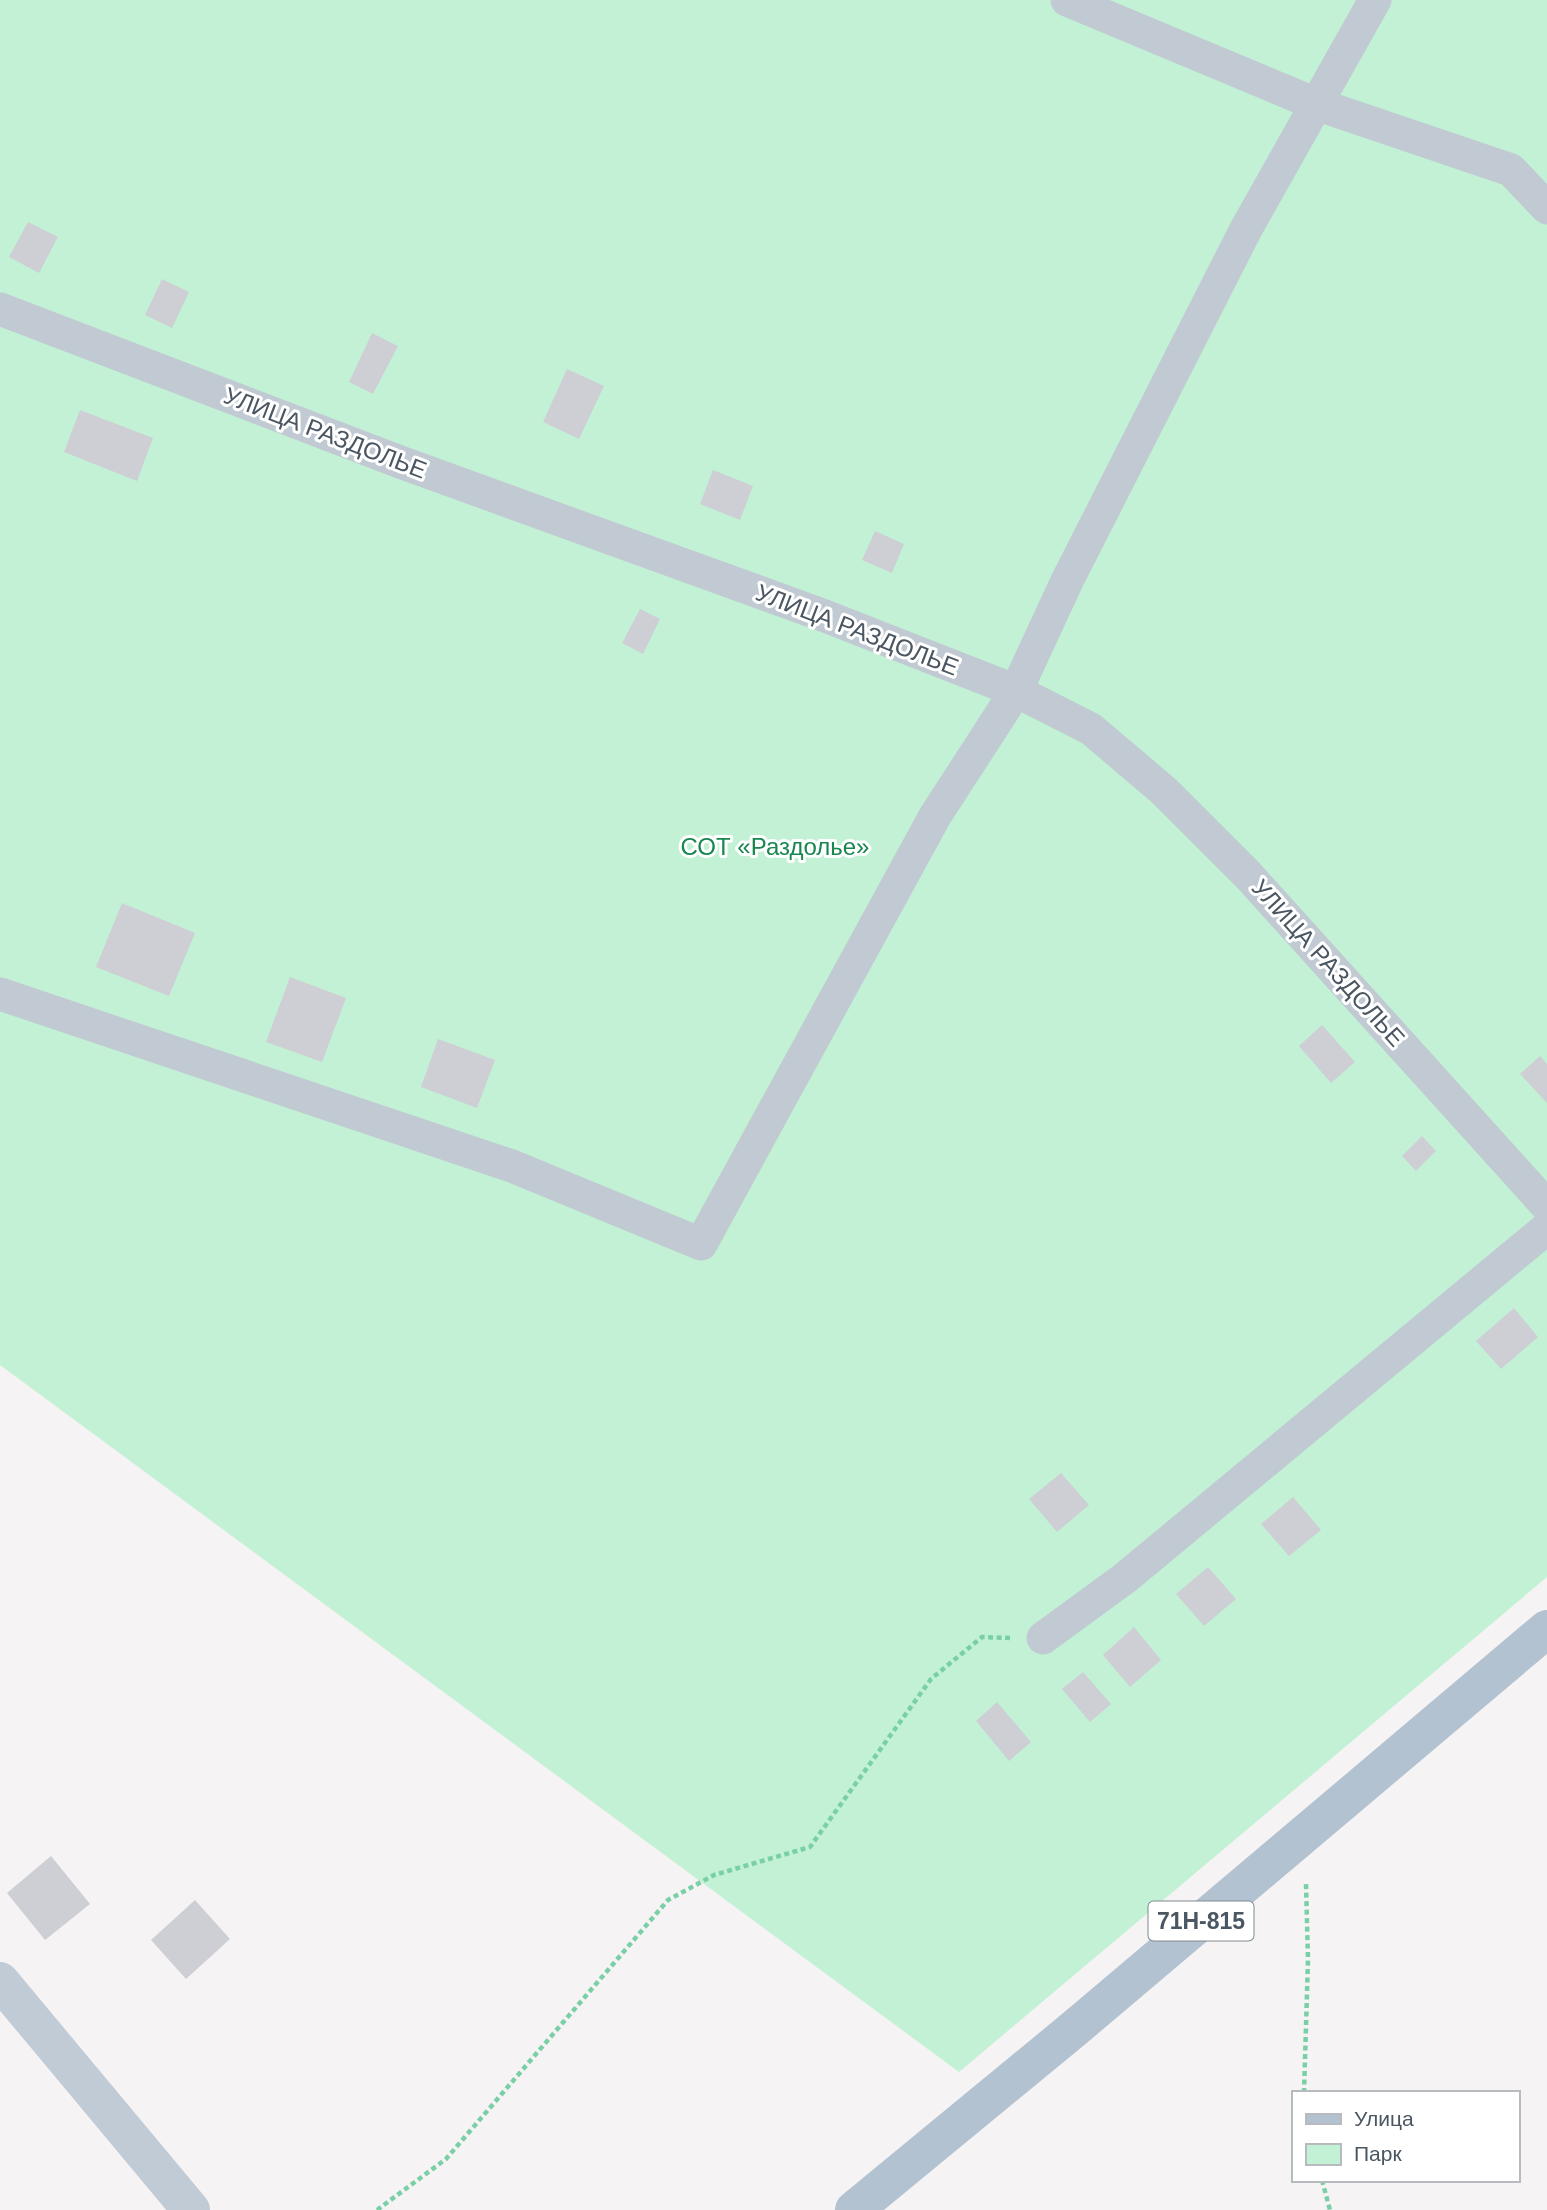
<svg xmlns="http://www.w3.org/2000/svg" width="1547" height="2210" font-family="Helvetica,sans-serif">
  <rect width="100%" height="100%" fill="#f5f3f3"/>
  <path fill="#c3f1d5" d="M0,0H1547V1577L959,2072L0,1365Z"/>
  <path fill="#cdcfd5" d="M28,222L58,237L39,273L9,257Z
    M162,279L189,292L172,328L145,315Z
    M372,333L398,346L373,394L349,382Z
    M567,369L604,386L579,439L543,422Z
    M80,410L153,438L137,481L64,452Z
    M713,470L753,486L740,520L700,504Z
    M875,531L904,544L892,573L862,560Z
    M640,609L660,619L643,654L622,643Z
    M122,903L195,933L169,996L96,967Z
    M290,977L346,998L322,1062L266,1042Z
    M1322,1025L1355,1062L1331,1083L1299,1046Z
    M438,1039L495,1060L477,1108L421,1087Z
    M1540,1056L1547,1064V1103L1520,1074Z
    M1422,1136L1436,1151L1416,1171L1402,1156Z
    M1514,1308L1538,1337L1501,1369L1476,1341Z
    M1061,1473L1089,1505L1057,1532L1029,1499Z
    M1293,1497L1321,1530L1289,1556L1261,1524Z
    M1208,1567L1236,1599L1204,1626L1176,1594Z
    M1134,1627L1161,1660L1130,1687L1103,1655Z
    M1083,1672L1111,1704L1090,1722L1062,1689Z
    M997,1702L1031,1742L1009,1761L976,1721Z
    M51,1856L90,1904L45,1940L7,1893Z
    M195,1900L230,1939L186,1979L151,1940Z"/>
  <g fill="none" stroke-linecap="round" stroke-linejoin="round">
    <path stroke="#7ad0a6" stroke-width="4.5" stroke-dasharray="5 3.5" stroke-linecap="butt" d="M1304,2093L1308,1960L1306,1884
      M1322,2180L1330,2210
      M377,2210L446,2159L668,1900L714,1875L810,1847L931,1679L982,1637L1010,1638"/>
    <path stroke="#c1cad2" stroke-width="33" d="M1067,0L1316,104L1511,170L1547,208
      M0,309L400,462L825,616L1016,691L1091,729L1164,791L1248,875L1547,1206
      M0,994L512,1166L701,1244L935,816L1016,691L1067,581L1246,229L1375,0
      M1043,1638L1125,1578L1547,1228"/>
    <path stroke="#c1cbd6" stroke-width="38" d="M0,1981L191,2210"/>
    <path stroke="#b3c2d1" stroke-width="38" d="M854,2210L1075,2028L1547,1629"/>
  </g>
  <g text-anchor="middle" stroke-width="6" stroke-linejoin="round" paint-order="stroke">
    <rect fill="#fff" stroke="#808990" stroke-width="2" x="1148.5" y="1901.5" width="105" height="39" rx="5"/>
    <g font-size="23" font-weight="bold" fill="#4a5661">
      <text x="1201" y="1929">71Н-815</text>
    </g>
    <g font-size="24" fill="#4a5661" stroke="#fff">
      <text transform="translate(325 433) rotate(21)" y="8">УЛИЦА РАЗДОЛЬЕ</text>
      <text transform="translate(857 630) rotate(21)" y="8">УЛИЦА РАЗДОЛЬЕ</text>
      <text transform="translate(1328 963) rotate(48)" y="8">УЛИЦА РАЗДОЛЬЕ</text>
    </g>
    <g font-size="24" fill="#17864f" stroke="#fff">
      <text x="775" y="855">СОТ «Раздолье»</text>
    </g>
  </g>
  <rect x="1292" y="2091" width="228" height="91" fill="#ffffff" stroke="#b7bbc0" stroke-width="2"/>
  <rect x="1306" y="2114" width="35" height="10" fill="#b3c2d1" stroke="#b7bbc0" stroke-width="2"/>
  <text x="1354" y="2126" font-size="21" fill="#4a5661">Улица</text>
  <rect x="1306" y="2144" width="35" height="21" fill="#c3f1d5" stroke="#b7bbc0" stroke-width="2"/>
  <text x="1354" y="2161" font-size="21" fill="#4a5661">Парк</text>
</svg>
